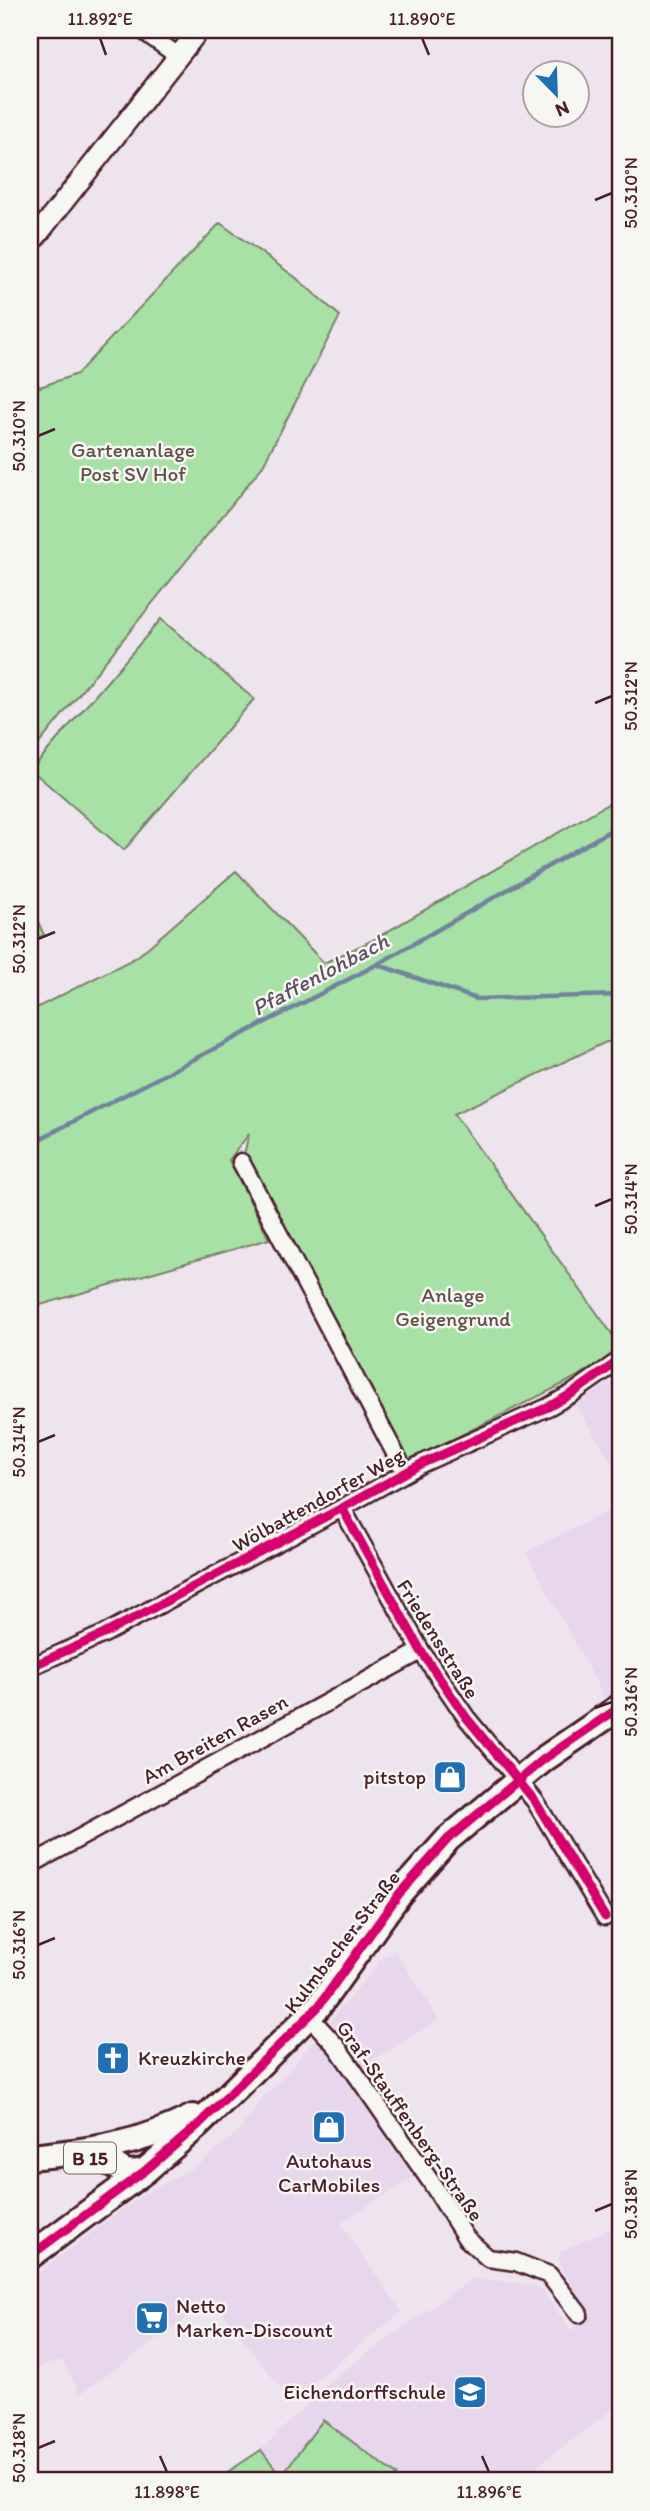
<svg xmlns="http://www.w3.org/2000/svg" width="650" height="2511" font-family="Itim,sans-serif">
  <rect width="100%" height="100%" fill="#eee4ee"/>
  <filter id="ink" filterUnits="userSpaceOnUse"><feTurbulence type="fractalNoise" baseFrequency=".0143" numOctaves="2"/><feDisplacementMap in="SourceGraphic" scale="14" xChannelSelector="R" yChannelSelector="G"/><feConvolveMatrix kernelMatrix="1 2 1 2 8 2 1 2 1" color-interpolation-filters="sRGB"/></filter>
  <g filter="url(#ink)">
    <path fill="#e8d7ec" d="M620,1375V1477L576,1405Z
      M620,1505V1691L606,1701L526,1552Z
      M395,1950L439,2020L347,2076L414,2177L340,2223L402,2312L290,2401L213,2300L80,2394L62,2360L44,2365L30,2375V2279L143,2194L197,2166L240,2130L260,2101L293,2066L378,1963Z
      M620,2224V2404L517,2481H285L261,2450L332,2379L473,2278L534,2285L541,2289L571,2330L589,2317L562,2269L559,2257L561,2251Z"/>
    <path fill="#a7e1a6" stroke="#788068" stroke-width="2" d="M220,223L295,277L340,316L262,467L30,755V378L40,387L77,374Z
      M161,619L254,699L124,850L31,770Z
      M620,797V1042H606L454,1114L620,1345V1353L565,1383L407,1462L244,1154L249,1134L229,1160L269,1239L30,1308V1011L137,957L236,871L324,963L371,941Z
      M30,904L44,935L30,940Z
      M323,2420L397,2475L392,2481H297L284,2472Z
      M261,2450L285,2481H214Z"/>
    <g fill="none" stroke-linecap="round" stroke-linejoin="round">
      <path stroke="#73839f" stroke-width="4.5" d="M379,965L477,999L620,995
        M30,1144L378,964L620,825"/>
      <g stroke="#4a1f2b" stroke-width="21">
        <path id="minor" d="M142,30L178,56
          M241,1162L405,1472
          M342,1508L421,1651L466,1717L535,1801L605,1917
          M30,1667L104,1634L342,1508L421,1464L548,1407L573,1393L620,1360
          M30,1865L421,1651
          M309,2016L337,2047L431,2182L466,2238L488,2258L516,2262L549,2275L579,2314"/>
      </g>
      <g stroke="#4a1f2b" stroke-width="24">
        <path id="tertiary" d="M30,244L199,30"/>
      </g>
      <g stroke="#4a1f2b" stroke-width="30">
        <path id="primary" d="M30,2157C90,2151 138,2145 193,2117
          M79,2158C87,2158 96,2158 103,2160C124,2166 119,2178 146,2170
          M30,2256L146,2170L197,2126L318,2007L399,1894L448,1839L544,1759L620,1707"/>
      </g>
      <use href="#minor" stroke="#f6f6f2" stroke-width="16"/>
      <use href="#tertiary" stroke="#f6f6f2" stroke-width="19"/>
      <use href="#primary" stroke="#f6f6f2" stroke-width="24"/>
      <g stroke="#f6f6f2" stroke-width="13">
        <path id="cycleway" d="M342,1508L421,1651L466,1717L535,1801L605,1917
          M30,1667L104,1634L342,1508L421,1464L548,1407L573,1393L620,1360
          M30,2256L146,2170L197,2126L318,2007L399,1894L448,1839L544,1759L620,1707"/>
      </g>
      <use href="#cycleway" stroke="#d6006c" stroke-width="9"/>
    </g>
  </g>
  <path fill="none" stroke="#4a1f2b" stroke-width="2.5" d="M100,38L106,55M422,38L429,55M595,200L612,193M38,436L55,429M595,703L612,696M38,939L55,932M595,1206L612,1199M38,1442L55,1435M595,1708L612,1702M38,1945L55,1938M595,2211L612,2204M38,2448L55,2441M160,2456L167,2472M482,2456L489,2472"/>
  <defs>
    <g id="shop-square" transform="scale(1.75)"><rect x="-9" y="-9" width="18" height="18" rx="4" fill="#1f6fb2" stroke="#f6f6f2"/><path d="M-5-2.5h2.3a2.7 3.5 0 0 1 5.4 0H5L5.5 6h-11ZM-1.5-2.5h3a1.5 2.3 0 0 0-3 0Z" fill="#fff"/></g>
    <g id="church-square" transform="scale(1.75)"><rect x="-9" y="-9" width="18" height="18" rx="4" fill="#1f6fb2" stroke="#f6f6f2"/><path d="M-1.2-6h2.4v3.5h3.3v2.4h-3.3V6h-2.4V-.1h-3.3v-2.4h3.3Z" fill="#fff"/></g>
    <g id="supermarket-square" transform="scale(1.75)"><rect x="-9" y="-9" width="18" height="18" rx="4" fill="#1f6fb2" stroke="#f6f6f2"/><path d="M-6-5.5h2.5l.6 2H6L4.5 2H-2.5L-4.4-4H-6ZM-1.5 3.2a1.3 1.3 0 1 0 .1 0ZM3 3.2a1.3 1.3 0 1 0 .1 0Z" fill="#fff"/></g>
    <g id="school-square" transform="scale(1.75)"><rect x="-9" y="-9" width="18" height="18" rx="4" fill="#1f6fb2" stroke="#f6f6f2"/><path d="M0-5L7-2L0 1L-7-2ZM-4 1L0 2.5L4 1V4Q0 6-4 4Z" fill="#fff"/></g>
  </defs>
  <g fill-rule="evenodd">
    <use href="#shop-square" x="450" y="1777"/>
    <use href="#church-square" x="113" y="2058"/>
    <use href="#shop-square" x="329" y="2127"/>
    <use href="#supermarket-square" x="152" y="2318"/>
    <use href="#school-square" x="470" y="2392"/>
  </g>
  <g text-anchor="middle" stroke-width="5" stroke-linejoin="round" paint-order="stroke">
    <rect fill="#f6f6f2" stroke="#7e6067" stroke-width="2" x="64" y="2142.5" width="52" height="31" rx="5"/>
    <g font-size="19" font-weight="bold" fill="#4a1f2b">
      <text x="90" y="2165">B 15</text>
    </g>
    <g font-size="21" fill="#61504a" stroke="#f6f6f2">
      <text x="133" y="457">Gartenanlage<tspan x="133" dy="24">Post SV Hof</tspan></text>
      <text x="453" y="1302">Anlage<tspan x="453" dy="24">Geigengrund</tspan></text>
    </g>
    <g font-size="21" fill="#4a1f2b" stroke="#f6f6f2">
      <text transform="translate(318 1500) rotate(-29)" y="7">Wölbattendorfer Weg</text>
      <text transform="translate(438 1639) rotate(58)" y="7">Friedensstraße</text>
      <text transform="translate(215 1739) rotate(-29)" y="7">Am Breiten Rasen</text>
      <text transform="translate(342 1942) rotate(-52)" y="7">Kulmbacher Straße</text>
      <text transform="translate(410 2121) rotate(55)" y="7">Graf-Stauffenberg-Straße</text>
    </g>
    <g font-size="21" fill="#4a1f2b" stroke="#f6f6f2" text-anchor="end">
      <text x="426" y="1784">pitstop</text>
      <text x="138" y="2065" text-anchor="start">Kreuzkirche</text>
      <text x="329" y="2168" text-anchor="middle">Autohaus<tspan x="329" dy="24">CarMobiles</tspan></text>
      <text x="176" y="2313" text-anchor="start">Netto<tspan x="176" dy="24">Marken-Discount</tspan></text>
      <text x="446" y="2399">Eichendorffschule</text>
    </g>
    <g font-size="23" font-style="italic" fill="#5e5165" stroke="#f6f6f2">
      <text transform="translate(320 974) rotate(-28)" y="8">Pfaffenlohbach</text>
    </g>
  </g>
  <rect width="650" height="2511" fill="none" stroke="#f6f6f2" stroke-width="77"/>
  <g transform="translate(556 94) rotate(157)"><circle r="33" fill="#f6f6f2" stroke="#b1a0a2" stroke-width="2"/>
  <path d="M0-5L12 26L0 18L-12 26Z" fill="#1f6fb2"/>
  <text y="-10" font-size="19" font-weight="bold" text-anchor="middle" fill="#4a1f2b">N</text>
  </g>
  <rect x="38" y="38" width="574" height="2434" fill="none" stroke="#4a1f2b" stroke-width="2.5"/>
  <g font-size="18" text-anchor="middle" fill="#4a1f2b">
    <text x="100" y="25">11.892°E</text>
    <text x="422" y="25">11.890°E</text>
    <text transform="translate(631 193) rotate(-90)" y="6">50.310°N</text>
    <text transform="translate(19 436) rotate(-90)" y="6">50.310°N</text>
    <text transform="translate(631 696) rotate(-90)" y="6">50.312°N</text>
    <text transform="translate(19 939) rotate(-90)" y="6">50.312°N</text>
    <text transform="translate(631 1199) rotate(-90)" y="6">50.314°N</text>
    <text transform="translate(19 1442) rotate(-90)" y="6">50.314°N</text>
    <text transform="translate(631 1702) rotate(-90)" y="6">50.316°N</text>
    <text transform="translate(19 1945) rotate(-90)" y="6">50.316°N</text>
    <text transform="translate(631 2204) rotate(-90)" y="6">50.318°N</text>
    <text transform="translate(19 2448) rotate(-90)" y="6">50.318°N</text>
    <text x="167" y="2498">11.898°E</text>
    <text x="489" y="2498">11.896°E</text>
  </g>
</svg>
